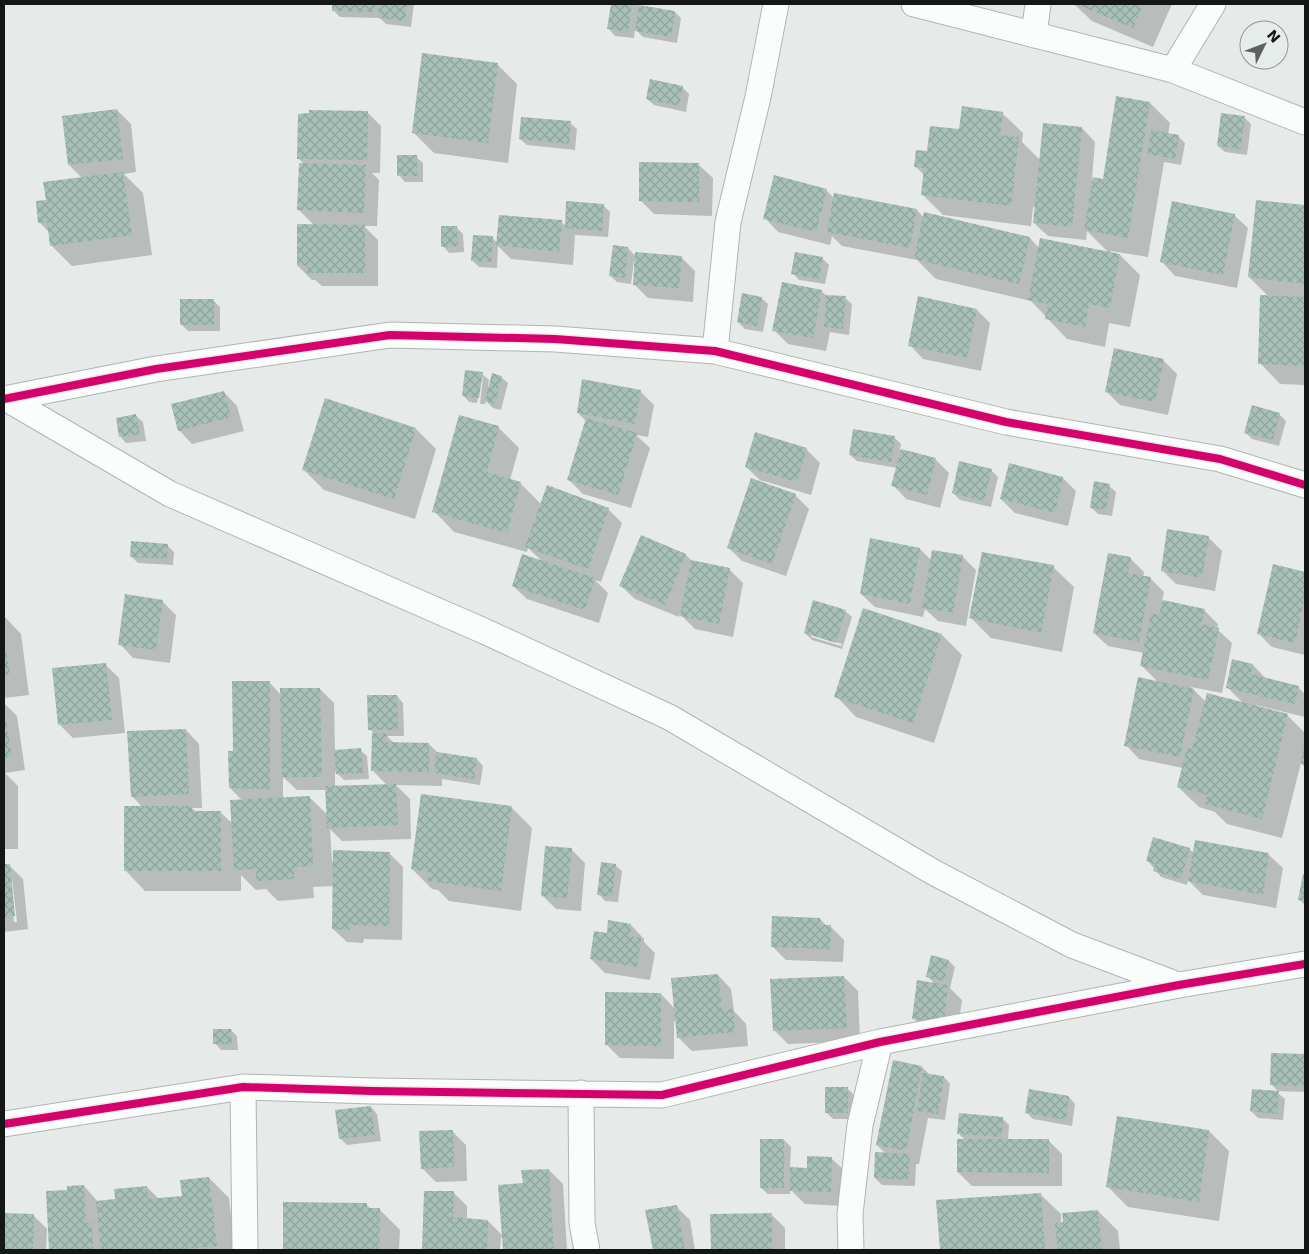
<svg xmlns="http://www.w3.org/2000/svg" width="1309" height="1254" font-family="'DejaVu Sans',sans-serif">
  <defs>
    <pattern id="building-cross-hatch" width="8" height="8" patternUnits="userSpaceOnUse" patternTransform="scale(1.25)"><rect width="8" height="8" fill="#a7c0b8"/><path d="M0 0l8 8M0 8l8-8" fill="none" stroke="#8fa49d"/></pattern>
  </defs>
  <rect width="100%" height="100%" fill="#e6ebe9"/>
  <path fill="#0003" fill-rule="evenodd" d="M334,4H414L411,27L386,24L380,18L340,17L333,10Z
    M612,4H639L638,6L675,12L681,18L677,43L643,37L635,29L634,38L615,36L609,29Z
    M1074,4H1172L1153,47L1092,21Z
    M497,64L517,84L508,163L434,153L414,133Z
    M682,87L689,94L686,112L654,105L647,99Z
    M1117,98L1150,103L1170,123L1168,135L1178,136L1185,143L1181,165L1164,162L1148,257L1111,251L1110,253L1120,255L1140,275L1130,327L1109,323L1105,347L1067,339L1031,301L936,279L917,260L842,246L832,236L830,245L778,232L765,218L826,190L834,198L917,210L924,218L1030,238L1039,248L1109,253L1087,231L1086,240L1048,236L1034,223L1036,208L1033,207L1031,226L943,215L922,194L925,176L916,167L928,152L960,131L1002,113L1023,133L1022,142L1040,160L1082,128L1095,142L1092,179L1104,180Z
    M117,110L131,124L136,172L124,174L143,193L152,255L72,266L51,245L50,233L40,223L37,202L47,201L82,178L69,165Z
    M367,112L381,126L380,173H372L379,180L377,226H364L378,240V286H322L315,280H312L298,266L314,225L299,210L304,164L298,158Z
    M1244,117L1251,124L1247,155L1225,152L1218,146Z
    M570,123L577,129L575,150L527,145L520,139Z
    M416,157L423,163V182H405L399,175Z
    M699,165L713,178L712,216L654,214L640,200Z
    M1257,201L1305,206V385L1280,384L1260,363L1268,296L1249,277Z
    M603,205L610,212L608,237L575,235L573,265L511,259L498,246L497,268L479,267L472,260L492,237L497,243L561,222L566,226Z
    M1234,215L1248,228L1237,288L1175,276L1162,262Z
    M456,227L463,234L464,252L449,253L443,246Z
    M628,248L636,257H681L695,271L693,302L648,298L634,284L636,261H634L631,284L617,282L610,275Z
    M822,258L829,265L825,284L799,280L793,273Z
    M821,291L827,296L845,298L852,304L849,335L830,332L826,351L788,344L774,330Z
    M761,298L768,304L763,332L745,329L738,322Z
    M213,300L220,307V331H188L182,325Z
    M977,310L990,323L981,371L923,359L910,345Z
    M1163,360L1177,374L1168,415L1120,405L1106,391Z
    M482,374L489,380L488,387H490L501,377L508,383L501,410L493,408L486,401L485,404H480L483,377H481L477,403L469,402L463,395Z
    M640,391L654,405L648,437L636,435L650,448L631,508L583,494L569,480L586,421L578,413Z
    M224,392L237,406L244,431L192,444L179,430Z
    M1279,414L1286,421L1279,446L1252,439L1246,433Z
    M136,416L143,422L146,441L126,443L120,436Z
    M460,417L499,428L519,448L510,480L520,483L542,505L608,509L622,523L601,582L595,580L608,593L599,623L527,599L513,586L544,563L528,548L527,552L454,532L434,511Z
    M416,429L436,449L415,519L324,490L304,470Z
    M854,431L895,438L901,444L900,450L935,459L949,473L940,508L906,499L893,485L897,468L857,461L850,455Z
    M806,449L820,463L811,495L760,480L746,467Z
    M991,470L998,477L991,507L960,500L953,493Z
    M1063,478L1076,491L1068,526L1015,513L1001,499Z
    M1109,486L1116,492L1112,516L1098,514L1091,507Z
    M795,495L809,509L786,576L742,561L728,547Z
    M1208,537L1222,551L1215,591L1176,584L1162,570Z
    M871,540L920,549L932,561L962,556L976,570L966,626L938,621L925,609L923,617L875,607L861,594Z
    M167,545L174,552L173,565L138,563L132,557Z
    M686,555L693,562L729,569L743,583L733,637L695,629L680,614L679,617L635,599L621,586Z
    M1130,558L1144,572L1143,577L1150,578L1164,592L1162,601L1204,610L1218,624L1217,629L1232,643L1222,693L1191,687L1206,702L1244,704L1227,687L1253,665L1267,680L1298,687L1305,694V717L1256,705L1255,707L1288,716L1305,733V767L1301,763L1282,838L1227,824L1215,812L1199,807L1178,787L1183,768L1139,759L1126,745L1158,682L1142,666L1144,653L1108,646L1094,633Z
    M1274,566L1305,573V655L1272,647L1259,634Z
    M1053,567L1074,587L1062,652L991,638L971,618Z
    M162,601L176,615L170,663L133,658L120,644Z
    M845,611L852,617L842,649L812,640L805,633ZM811,634L842,644L841,646L811,637Z
    M4,616L21,634L29,695L4,698Z
    M942,635L962,655L934,743L856,717L836,696Z
    M105,664L119,678L125,733L73,738L60,725Z
    M269,682L281,695L320,689L334,703L335,752L360,750L367,756L369,779L344,780L335,771V787L387,785L373,771L375,735L370,729L397,696L403,703L404,736H387L395,744H429L438,753L477,759L483,766L480,785L442,779V786L396,785L410,799L411,839L342,841L330,829L332,861L389,853L403,867L402,940L364,939L363,943L347,942L333,929L334,886L313,887L314,898L278,901L266,889L256,890L241,875V891H145L125,870L143,808L132,796L186,730L199,744L202,808H192L196,812H220L233,824L243,801L230,788L234,753ZM283,777L297,790H326L328,815L309,797L283,798Z
    M4,703L17,716L25,770L5,773L18,786V849H4Z
    M512,808L532,828L521,911L449,901L438,890L432,889L412,869Z
    M1196,842L1269,855L1283,868L1276,908L1203,895L1188,880L1187,885L1161,877L1148,861L1189,849L1194,853Z
    M571,849L585,863L581,911L556,909L542,895Z
    M9,865L23,879L28,929L4,932V866ZM10,879H12L17,922H14Z
    M615,865L622,871L618,902L605,901L599,894Z
    M1304,875L1305,876V905L1299,899Z
    M820,919L827,926H830L844,940L843,962L786,960L772,946Z
    M631,925L644,939V942L655,953L650,980L605,973L591,959L608,935Z
    M949,961L955,967L950,988L962,1000L957,1036L927,1032L913,1018L935,984L927,976Z
    M718,975L731,989L734,1011L746,1024L748,1046L692,1051L678,1037L676,1021H674V1059L620,1058L606,1044L661,994L675,1009Z
    M844,977L858,991L860,1041L788,1044L774,1030Z
    M231,1030L237,1036L238,1050H221L215,1043Z
    M1305,1055V1092L1278,1091L1271,1084Z
    M922,1067L930,1075L944,1077L950,1084L945,1120L928,1118L919,1164H916L915,1186L882,1185L875,1178L886,1154L877,1145Z
    M847,1088L854,1095V1119H833L826,1112Z
    M1278,1093L1285,1099L1283,1120L1258,1118L1251,1111Z
    M1069,1097L1075,1104L1072,1126L1033,1119L1027,1113Z
    M371,1107L377,1114L381,1141L347,1145L340,1138Z
    M1002,1118L1009,1125L1008,1140H1048L1062,1154V1186H972L958,1172L965,1140L959,1134Z
    M452,1131L466,1145L467,1181L436,1182L422,1168Z
    M1209,1131L1229,1151L1219,1221L1128,1207L1108,1187Z
    M784,1140L791,1147L790,1169L808,1170L832,1159L846,1172L844,1206L805,1204L790,1189V1194H768L761,1188Z
    M549,1170L563,1184L567,1250H504L503,1237H501L500,1250H423L426,1192H453L467,1206V1219L488,1221L503,1236L524,1184Z
    M209,1178L229,1198L235,1250H50L48,1193L68,1191L84,1186L98,1202L117,1200L147,1187L159,1199L183,1197Z
    M1040,1194L1061,1214V1224L1098,1211L1118,1231L1120,1250H941L938,1201Z
    M284,1203L366,1204L371,1209H379L400,1230L399,1250H284Z
    M676,1206L690,1220L695,1250H654L647,1211Z
    M4,1214L33,1215L47,1229L46,1250H4Z
    M771,1214L785,1228V1250H712V1215Z"/>
  <path fill="url(#building-cross-hatch)" d="M332,4H375V12L332,11Z
    M379,4H407L405,21L378,18Z
    M611,4H632L628,32L607,29Z
    M1076,4H1143L1133,28Z
    M639,5L675,11L671,37L635,31Z
    M422,53L498,63L488,143L412,133Z
    M650,79L683,86L679,106L646,99Z
    M1116,96L1150,102L1128,238L1084,230L1093,177L1103,179Z
    M962,106L1003,112L1000,135L1019,137L1011,206L921,195L924,168L914,167L916,150L927,151L930,126L959,129Z
    M117,109L123,159L68,165L62,116Z
    M309,110L368,111L367,160L297,159L298,114L309,113Z
    M1221,113L1245,116L1241,149L1217,146Z
    M521,117L571,121L569,144L519,139Z
    M1043,123L1082,127L1072,227L1033,223Z
    M1151,130L1179,135L1175,159L1147,154Z
    M397,155H417V176H397Z
    M639,162L699,163V202L639,201Z
    M299,163L366,165L364,213L297,210Z
    M123,172L132,235L50,246L47,222L38,223L36,201L46,200L43,182Z
    M774,175L827,189L816,232L763,219Z
    M834,193L917,209L910,248L827,232Z
    M1256,200L1305,205V284L1248,277Z
    M566,201L604,204L602,231L565,228Z
    M1172,201L1235,214L1223,275L1160,262Z
    M924,212L1030,237L1019,284L914,259Z
    M499,215L562,220L559,252L496,245Z
    M297,224L365,225V273H307V266H297Z
    M441,226H457L458,246L441,247Z
    M473,235L493,236L491,262L471,261Z
    M1040,238L1120,254L1110,308L1089,304L1085,327L1045,319L1048,304L1028,300Z
    M613,245L628,247L625,278L609,276Z
    M635,252L682,256L679,288L633,285Z
    M795,252L823,257L819,279L791,274Z
    M782,282L822,290L813,338L772,331Z
    M742,293L762,297L757,326L737,322Z
    M826,295L846,296L843,329L824,327Z
    M1260,295L1305,297V366L1258,364Z
    M918,296L977,309L967,358L908,346Z
    M180,299H214V325H180Z
    M1114,348L1164,359L1155,402L1105,392Z
    M465,370L483,372L479,398L462,396Z
    M492,373L502,376L495,404L485,401Z
    M582,379L641,390L635,424L577,413Z
    M224,391L231,417L178,431L171,404Z
    M325,398L416,428L394,499L302,470Z
    M1252,405L1280,413L1273,440L1244,433Z
    M136,414L140,434L119,437L116,418Z
    M459,415L499,426L487,472L521,482L507,533L432,512Z
    M586,418L637,433L618,495L567,480Z
    M853,429L895,436L891,462L849,455Z
    M755,432L807,448L797,482L745,467Z
    M901,449L936,458L927,495L891,486Z
    M959,461L992,469L984,501L952,493Z
    M1009,463L1063,477L1055,513L1000,499Z
    M751,478L796,494L772,564L727,548Z
    M1094,481L1110,484L1106,510L1090,508Z
    M547,485L609,508L588,569L525,547Z
    M1167,529L1209,536L1202,578L1161,571Z
    M641,535L686,554L665,605L619,586Z
    M870,538L920,548L910,604L860,594Z
    M131,541L168,544L167,559L130,557Z
    M932,550L963,555L953,613L922,608Z
    M982,552L1054,565L1041,633L969,618Z
    M1108,553L1131,557L1128,573L1151,577L1139,642L1093,633Z
    M522,554L595,578L585,610L512,586Z
    M691,560L730,568L719,624L680,616Z
    M1273,564L1305,572V596L1295,643L1257,634Z
    M125,594L163,600L156,650L118,645Z
    M813,600L846,610L836,643L804,633Z
    M1163,600L1205,609L1201,624L1219,628L1208,680L1140,666L1151,613L1159,615Z
    M863,608L942,634L913,723L834,697Z
    M4,640L10,674L4,675Z
    M1232,659L1253,664L1251,674L1299,686L1295,704L1226,688Z
    M106,663L112,720L58,725L52,668Z
    M1138,677L1194,689L1180,757L1124,746Z
    M232,681H270V789L229,788L228,751H233Z
    M280,688H320L322,777H282Z
    M1207,693L1288,714L1262,819L1205,804L1207,795L1177,787L1187,748L1192,749Z
    M367,695H397L398,730H368Z
    M4,709L12,757L4,758Z
    M186,729L189,794L131,797L127,731Z
    M372,733L387,734L386,742L429,743V772L371,771Z
    M1304,744H1305V765L1301,764Z
    M361,748L363,773L336,774L334,750Z
    M437,752L477,758L474,779L434,773Z
    M396,784L398,825L327,828L325,786Z
    M421,794L512,806L501,891L427,881L429,872L411,869Z
    M310,796L313,866L294,867V879L256,881V869L234,870L230,800Z
    M124,806H192V811H221V871H124Z
    M1153,837L1190,848L1181,879L1153,871L1155,864L1146,861Z
    M1195,840L1269,853L1263,895L1188,881Z
    M545,846L572,848L567,898L541,896Z
    M333,850L390,852L389,926L351,925L350,930L332,929Z
    M601,862L616,864L612,897L597,895Z
    M4,864H10L15,916L4,917Z
    M1303,874L1305,875V901L1298,900Z
    M772,916L820,918L821,925H831L830,949L771,947Z
    M608,920L631,924L630,936L641,938L637,967L590,959L594,931L607,933Z
    M931,955L949,960L944,981L926,977Z
    M718,974L722,1010L733,1009L735,1032L677,1038L671,978Z
    M844,976L847,1028L773,1031L770,979Z
    M917,980L948,985L944,1023L912,1019Z
    M605,992L661,993V1046L605,1045Z
    M213,1029H231L232,1044H213Z
    M1271,1053L1305,1054L1304,1086L1270,1085Z
    M893,1060L922,1066L906,1151L876,1145Z
    M923,1073L944,1076L938,1114L917,1111Z
    M825,1087H848V1113H825Z
    M1029,1089L1069,1096L1066,1120L1025,1113Z
    M1252,1089L1279,1091L1277,1114L1250,1111Z
    M371,1106L375,1135L339,1139L335,1110Z
    M959,1113L1003,1117L1002,1137L957,1134Z
    M1117,1116L1209,1130L1199,1202L1106,1187Z
    M453,1130L454,1167L421,1169L419,1131Z
    M760,1139H784V1188H760Z
    M957,1139H1049V1173L957,1172Z
    M875,1152L910,1154L908,1180L874,1178Z
    M807,1156L832,1157L831,1192L790,1191V1167L807,1168Z
    M549,1169L554,1250H503L498,1185L523,1183L521,1170Z
    M209,1177L217,1246L175,1250H101L96,1201L115,1199L114,1189L147,1186L148,1199L182,1196L180,1180Z
    M84,1185L86,1223L92,1222L93,1250H49L46,1191L67,1190V1186Z
    M424,1191H454L453,1217L488,1220L487,1250H422Z
    M1041,1193L1045,1250H940L936,1200Z
    M283,1202L367,1203V1208H380L379,1250H283Z
    M677,1205L685,1250H653L645,1210Z
    M1098,1210L1102,1250H1058L1055,1223L1063,1222L1062,1213Z
    M4,1213L34,1214L33,1250H4Z
    M772,1213V1250H711L710,1214Z"/>
  <g fill="none" stroke-linecap="round" stroke-linejoin="round">
    <g stroke="#b1b4b3" stroke-width="27">
      <path id="minor" d="M914,4L1173,70L1305,122
        M1034,35L1038,4
        M1173,70L1213,4
        M715,351L728,222L758,97L776,4
        M4,399L156,369L390,335L555,339L715,351L1006,422L1220,459L1305,485
        M7,399L170,494L484,631L669,717L933,872L1072,945L1178,985
        M243,1087L245,1250
        M581,1093L582,1223L587,1250
        M4,1124L243,1087L372,1091L662,1095L880,1042L1179,985L1305,964
        M851,1250L850,1214L860,1125L880,1042"/>
    </g>
    <use href="#minor" stroke="#fbfcfc" stroke-width="25"/>
    <g stroke="#e5ece9" stroke-width="11">
      <path id="cycleway" d="M4,399L156,369L390,335L555,339L715,351L1006,422L1220,459L1305,485
        M4,1124L243,1087L372,1091L662,1095L880,1042L1179,985L1305,964"/>
    </g>
    <use href="#cycleway" stroke="#d6006c" stroke-width="8"/>
  </g>
  <rect width="1309" height="1254" fill="none" stroke="#141716" stroke-width="10"/>
  <g transform="translate(1264 45) rotate(48)"><circle r="24" fill="#e5ece9" stroke="#919795"/>
  <path d="M0-4L9 19L0 12L-9 19Z" fill="#5e6160"/>
  <text y="-8" font-size="14" font-weight="bold" text-anchor="middle" fill="#141716">N</text>
  </g>
</svg>
